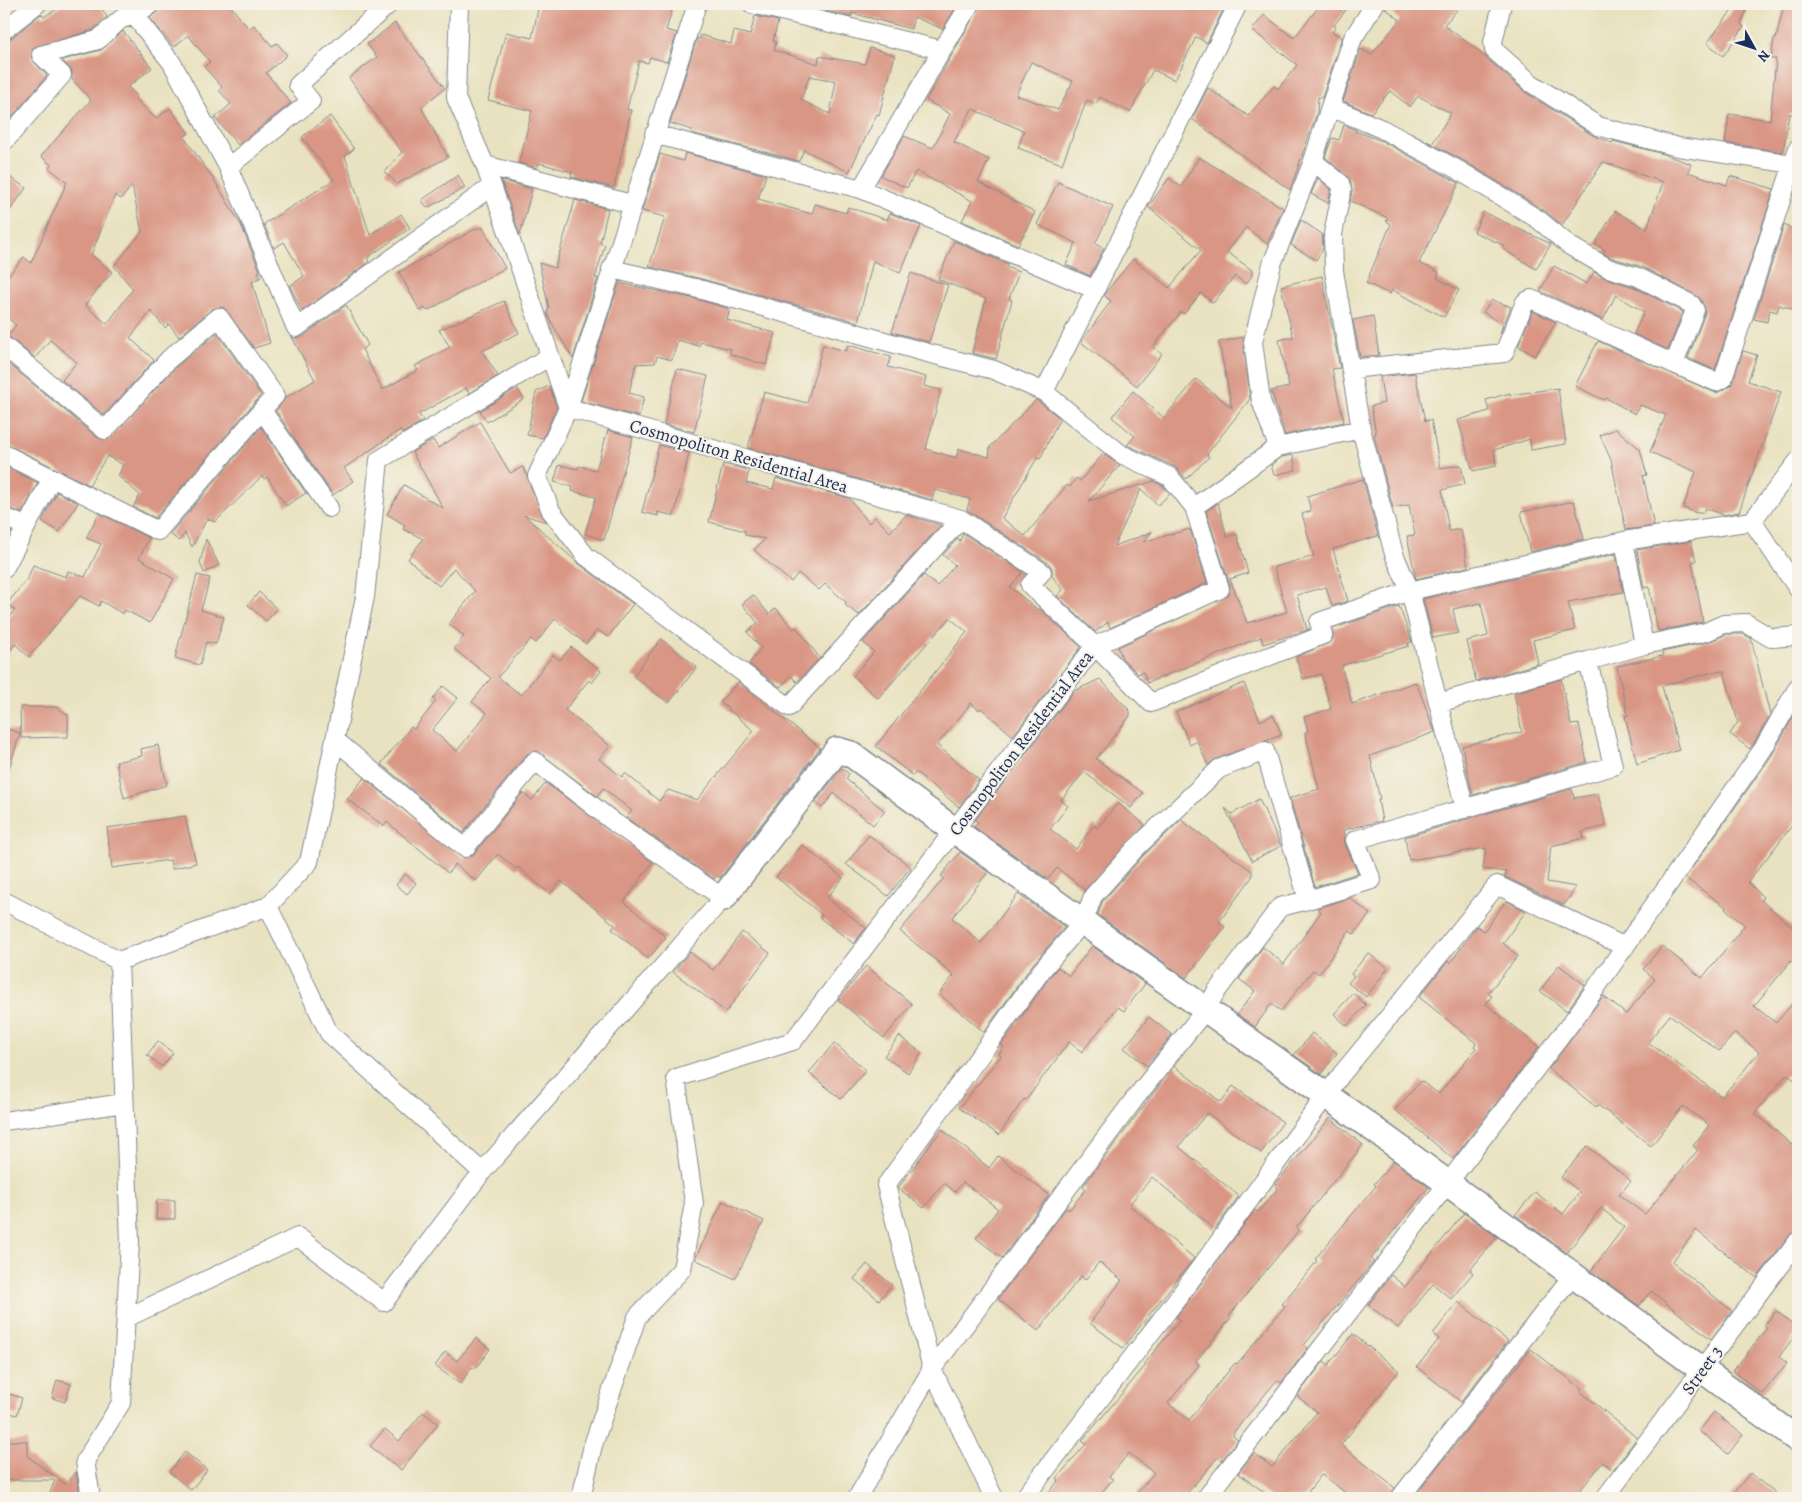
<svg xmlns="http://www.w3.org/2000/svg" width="1802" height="1502" font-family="Alegreya,serif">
  <rect width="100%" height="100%" fill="#f7f3e8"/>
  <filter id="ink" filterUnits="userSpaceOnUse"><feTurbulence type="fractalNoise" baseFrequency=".02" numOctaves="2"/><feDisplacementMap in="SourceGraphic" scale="10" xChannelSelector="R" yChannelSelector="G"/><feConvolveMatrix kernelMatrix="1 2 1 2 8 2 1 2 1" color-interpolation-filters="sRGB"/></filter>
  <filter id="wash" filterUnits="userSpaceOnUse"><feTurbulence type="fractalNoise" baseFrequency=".0096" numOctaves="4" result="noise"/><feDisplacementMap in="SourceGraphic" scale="20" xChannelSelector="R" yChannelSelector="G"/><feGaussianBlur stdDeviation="1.12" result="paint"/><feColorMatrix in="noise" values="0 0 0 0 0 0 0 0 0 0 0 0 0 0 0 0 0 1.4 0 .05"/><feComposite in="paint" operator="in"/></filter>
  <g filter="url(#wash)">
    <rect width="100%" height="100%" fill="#e9e2c0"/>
    <g id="blocks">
      <path fill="#d99684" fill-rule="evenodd" d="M65,4H99L107,17L93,30L33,48L31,58L47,76L4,126V40L11,38L41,14L44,17Z
        M162,4H229L249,29L254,25L272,46L277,43L287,55L266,73L291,103L238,145L215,118L231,104L219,90L222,87L204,67L210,62L188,35L174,47L150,18L160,9Z
        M539,4H674L666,30L677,33L667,62L650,57L648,63L639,61L627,109L631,110L614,188L571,177L572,172L539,163L537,168L519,163L532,111L488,100L506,32L532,38Z
        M828,4H943L955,9L943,29L914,17L911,29L852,13L851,17L826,11Z
        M981,4H1226L1207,43L1196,37L1175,80L1153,70L1130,112L1100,97L1096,104L1087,100L1062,164L1018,148L1024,131L972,109L954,142L989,160L978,182L1035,212L1018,245L962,221L972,201L916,171L907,188L881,176L904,136L933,148L950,114L926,100ZM1031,62L1073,81L1058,110L1016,95Z
        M1321,4H1351L1334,25L1336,27L1332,32L1342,37L1322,98L1318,97L1317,113L1290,190L1192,119L1208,88L1248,116L1274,86L1278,89L1297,65L1252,30L1264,15L1294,38Z
        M1386,4H1462L1444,25L1476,49L1525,92L1592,135L1612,143L1613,141L1660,153L1691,164L1688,172L1727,185L1730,176L1774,189L1715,370L1688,358L1705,313V308L1700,298L1643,267L1612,258L1603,253L1605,250L1595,244L1615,211L1647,229L1663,182L1603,162L1562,225L1545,211L1466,162L1410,132L1432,144L1451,113L1418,96L1410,107L1390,91L1371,113L1343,101L1361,49L1371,55L1400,20L1385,8Z
        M1737,4H1749L1741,24L1744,27L1723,56L1707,43Z
        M1784,4H1798L1794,41H1798V107L1797,115L1789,114L1783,152L1725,143L1729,114L1770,120L1776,59H1771L1774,39H1776Z
        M755,16L778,21L773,41L776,42L774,50L818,64L819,56L865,64L870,48L895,55L879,115L877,114L849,172L804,150L799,161L691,133L692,130L670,123L697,38L700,39L701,35L731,44L734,31L750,35ZM809,76L836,81L830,114L801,100Z
        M395,23L445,88L421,107L448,157L397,184L385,172L402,152L349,78L377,57L367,44Z
        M123,31L152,68L128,87L137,96L135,98L156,119L170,108L189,133L184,137L216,183L241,225L260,271L258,272L261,277L252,282L270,343L254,348L223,307L212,309L179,337L169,324L165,328L151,311L130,338L154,360L104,415L62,380L77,362L50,340L35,358L8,336L16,325L4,315V281L24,257L31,263L67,182L49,168L51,165L41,156L91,100L72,79V71L62,60L101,50ZM132,186L142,232L114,266L133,289L107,324L85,305L112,272L91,255L115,195L121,199Z
        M330,116L354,149L345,156L370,235L401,214L410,228L367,258L369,262L302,311L290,286L304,276L284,242L274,248L264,224L334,180L302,137Z
        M1344,125L1356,130L1355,131L1382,141L1459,183L1419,263L1439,272L1437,278L1459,290L1444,317L1392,290L1390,294L1366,283L1391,224L1386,221L1388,218L1350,201L1352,191L1350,179L1325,157L1332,138L1339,140Z
        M685,153L766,175L758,199L812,214L815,204L846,213L848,207L887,220L890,213L921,226L900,273L873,261L858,322L698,278L649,267L665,217L642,211L660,154L683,161Z
        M1199,157L1283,208L1267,244L1246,227L1227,252L1252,270V276L1246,284L1235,276L1213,303L1201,293L1184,314L1181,312L1153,347L1162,354L1137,386L1081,342L1111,301L1105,296L1106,292L1133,259L1169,288L1201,250L1148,207L1169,178L1181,187Z
        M4,173L26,188L4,219Z
        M458,175L465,188L427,208L422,200Z
        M1318,178L1331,189L1328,203L1311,194Z
        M501,180L532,189L520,235Z
        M1058,182L1113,207L1095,244L1104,248L1090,276L1066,265L1076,243L1037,224Z
        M575,200L608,209L600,243L605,245L595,278H598L573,359L549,318L547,313L549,308L539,263L555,268Z
        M1483,212L1551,244L1536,269L1503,249L1505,246L1474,232Z
        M1301,220L1322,234L1323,249L1316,260L1291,245Z
        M1784,225L1798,232V299L1795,310L1779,305L1777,312L1770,310L1767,322L1754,319Z
        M477,228H483L505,268L427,311L425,308L420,311L399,272Z
        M954,241L1008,264L1006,267L1019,272L1009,299L1012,300L996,359L972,353L986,299L938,279Z
        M1554,266L1587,284L1594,272L1605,278L1634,287L1683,312L1668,350L1634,334L1644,312L1616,295L1603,320L1540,291Z
        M911,273L948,285L929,342L892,332Z
        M1322,276L1340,368L1332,369L1344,422L1285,435L1271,391L1289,387L1279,340L1293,337L1281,286Z
        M619,283L692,298L730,309L727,320L775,333L766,365L730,354L731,349L701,342L699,346L678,340L672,360L657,356L655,363L636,364L629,393L644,397L639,417L581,401Z
        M1492,300L1511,307L1500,334L1503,325L1483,312Z
        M504,301L519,333L482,351L498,376L469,393L466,388L419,414L423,421L402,434L400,430L344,468L353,481L333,495L276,411L285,398L315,380L292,337H302L346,305L368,345L362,349L382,390L418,370L415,366L450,347L439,330Z
        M1533,311L1556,322L1535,356L1518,346Z
        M1373,316L1379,355L1360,357L1353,320Z
        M217,333L261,395L155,518L133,507L140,495L118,476L123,465L107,456L89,485L4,443V360L98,438L108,440L176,367Z
        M1243,337L1250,399L1207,454L1209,457L1186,479L1175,467L1127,445L1135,436L1112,417L1133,391L1164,418L1196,379L1232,408L1219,342Z
        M1598,341L1716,393L1731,386L1743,351L1757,355L1748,381L1781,392L1739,512L1724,515L1705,508L1703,513H1697L1683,508L1696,472L1650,452L1666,415L1640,405L1635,414L1606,398L1604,400L1575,386Z
        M823,345L846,351L848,345L891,357L888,367L926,377L924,386L941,390L926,449L956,458L959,449L989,457L990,447L1036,400L1038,401L1060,418L1040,459L1037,458L1002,518L1025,536L1067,485L1070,487L1076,478L1080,481L1103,454L1120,465L1089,501L1154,481L1163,486L1170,494L1158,505L1141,489L1114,546L1152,532L1143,542L1190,529L1207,583L1110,628L1108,622L1095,632L1057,596L1063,590L1052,576V568L1048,563L967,510L970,499L935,490L932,500L748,448L764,392L807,403Z
        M677,369L708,376L694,432L664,424Z
        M1415,373L1425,421L1431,420L1440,468L1461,465L1465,484L1442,490L1449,531L1461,529L1468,567L1416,579L1407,536L1415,535L1409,505L1393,508L1374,435L1376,434L1371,406L1384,403L1380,377Z
        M549,386L557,407L543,438L527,435L536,392Z
        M517,388L524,399L487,422L480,411Z
        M1558,388L1566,444L1531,450L1530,439L1494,450L1496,466L1473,471L1458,420L1489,411L1486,400L1510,393V395Z
        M480,422L510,473L523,467L546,522L524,515L579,564L633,604L608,637L597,630L586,644L555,619L536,643L531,639L498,677L521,695L553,655L560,660L571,647L601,671L592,683L589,680L565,710L610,746L599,759L622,777L625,773L659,801L668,790L697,800L754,731L720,702L738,682L820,748L720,878L717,875L714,879L626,818L632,811L603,788L597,796L537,751L527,754L463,833L381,764L411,727L414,729L436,701L433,699L443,686L458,698L432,730L457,751L487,713L472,702L491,678L454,649L464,636L449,624L475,591L454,568L439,586L427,576L408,559L423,539L403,529L405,525L387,514L404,485L443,508L412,452L433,440L438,448Z
        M261,427L306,493L286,506L267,477L264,479L262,476L215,522L207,519L192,547L185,533L179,541L170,534Z
        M1616,429L1640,449L1647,475L1643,476L1654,526L1626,530L1611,460L1600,435Z
        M608,430L633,437L604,540L585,534L596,497L572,491L573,487L554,482L559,465L578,469L579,466L596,470Z
        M659,445L689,453L674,516L658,512V516L642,512Z
        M1293,455L1296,470L1274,475L1271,465L1282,457Z
        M723,464L749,470L746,483L773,489L776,478L849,498L869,523L875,517L890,532L906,515L941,525L859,615L845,605L846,602L825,584L819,590L798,573L791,582L754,550L765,539L745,535V531L709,522Z
        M4,466L38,483L22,513L4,507Z
        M1363,479L1378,536L1333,549L1348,601L1332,606L1326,587L1297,595L1307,629H1310L1263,644L1261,637L1147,683L1143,672L1138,674L1122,658L1118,647L1229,595L1230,586L1206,511L1218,503L1227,537L1237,534L1248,573L1230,579L1247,623L1287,612L1274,567L1314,556L1302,514L1311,511L1307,496Z
        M57,492L78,503L59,532L42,521Z
        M1574,501L1584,539L1530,552L1521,512Z
        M99,513L149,538L139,558L174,579L150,623L125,610L123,614L101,601L99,606L80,596L29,657L15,644L4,659V626L15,610L7,604L28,578L33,565L66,577L68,571L85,577L101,544L86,538Z
        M4,528L12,532L4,547Z
        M963,533L1023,572L1010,587L1038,610L1040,609L1081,647L1013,736L981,708L979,710L971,703L937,745L979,780L959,807L916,772L913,776L876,746L967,632L950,618L878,698L853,676L874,652L863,642L924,575L937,586L955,565L943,555L958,538L960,541Z
        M206,539L219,565L204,573L200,563Z
        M1691,541L1696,561L1692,562L1703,622L1658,631L1649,587L1644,588L1637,550Z
        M1616,554L1623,592L1568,602L1575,630L1533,640L1538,664L1476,681L1467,641L1488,636L1481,603L1453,609L1458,633L1433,638L1423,599Z
        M197,575L210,578L201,610L224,617L216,644L206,642L200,665L175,658Z
        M259,592L277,609L266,621L248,605Z
        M753,595L769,614L776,608L793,629L796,627L820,658L797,682L791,676L780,687L749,664L761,648L747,632L758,623L742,604Z
        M1399,606L1412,642L1408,643L1409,646L1343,665L1342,669L1352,704L1416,682L1435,732L1370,756L1380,799H1378L1382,821L1343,830L1345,844L1358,873L1315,887L1290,798L1319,789L1305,732L1308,731L1304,717L1331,709L1321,674L1303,679L1296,657L1331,642L1333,637L1332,629Z
        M1727,634H1743L1751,638L1757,662L1770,715L1754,743L1750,749L1730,734L1738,722L1724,671L1713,672L1662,686L1679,750L1637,764L1625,716L1628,715L1617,666L1663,656L1662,652L1708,642Z
        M661,639L697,667L669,703L633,676Z
        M1100,679L1130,711V716L1096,759L1143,793L1131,808L1084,772L1061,800L1068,806L1050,829L1076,849L1094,825L1097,828L1118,803L1145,825L1085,890L1057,868L1048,879L974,827L978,822L975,820L1074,691Z
        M1561,679L1571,725L1579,724L1587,762L1473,795L1462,746L1522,732L1514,693Z
        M1244,683L1260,721L1273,715L1282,735L1215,759L1208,765L1197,741L1190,745L1176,712Z
        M20,707H56L68,715V737L21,738Z
        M1798,708V818L1748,882L1763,897L1761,900L1798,932V967L1791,961L1754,1006L1776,1023L1798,997V1083L1787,1074L1755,1113L1798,1150V1231L1790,1235L1757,1278L1696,1230L1672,1262L1732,1311L1711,1339L1651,1291L1639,1306L1591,1271L1624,1227L1601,1208L1567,1253L1515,1215L1535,1192L1563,1214L1580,1192L1561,1177L1587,1146L1631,1181L1619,1195L1645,1214L1698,1150L1693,1146L1709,1125L1683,1106L1651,1146L1598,1105L1596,1107L1549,1069L1603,996L1626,1014L1655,979L1643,969L1662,946L1702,978L1745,925L1725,909L1726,907L1685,878L1772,755ZM1670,1015L1719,1051L1735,1033L1759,1052L1722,1097L1648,1042Z
        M4,728L20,733L7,775H4Z
        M158,745L167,785L124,798L116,762L142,756L141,749Z
        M842,768L849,774L846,779L885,811L873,825L834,793L822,808L815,802Z
        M364,778L464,858L473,855L523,793L532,800L546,783L653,862L624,902L666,937L648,959L612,929L615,925L561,881L550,894L518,867L516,869L498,854L476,881L455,864L448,873L387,822L384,826L347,799Z
        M1572,789L1574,798L1598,794L1606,826L1582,832L1584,838L1551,846L1547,882L1576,887L1564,905L1505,877L1507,872L1483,869L1486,848L1409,860L1405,837Z
        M1259,799L1281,846L1252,861L1225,808L1232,814Z
        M185,816L196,863L172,869L170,860L112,868L107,828Z
        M1181,820L1252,871V877L1219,922L1225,927L1186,978L1098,915L1102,902L1143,856Z
        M869,835L911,867L888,896L846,864Z
        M802,845L843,878L827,898L866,928L854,944L820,918L822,915L776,877Z
        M960,852L988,872L952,918L981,943L1018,894L1065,927L1033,964L984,1032L939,994L954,975L900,931L944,878L941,876Z
        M405,874L416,883L407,894L396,885Z
        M1350,898L1370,914L1354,934L1349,931L1319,974L1313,970L1281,1011L1271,1004L1255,1027L1237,1014L1255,991L1239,979L1263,947L1284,964L1321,912L1318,908Z
        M1506,901L1526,911L1503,943L1518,956L1488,993L1492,996L1486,1004L1539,1047L1453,1159L1395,1110L1421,1081L1439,1094L1476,1048L1474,1046L1476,1043L1419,997L1448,961L1450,963L1477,926L1484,931Z
        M742,932L770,953L726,1012L673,972L690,952L713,970Z
        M1092,946L1145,984L1124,1011L1118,1007L1082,1052L1069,1042L1026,1100L1024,1099L999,1135L959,1108L1001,1056L999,1054L1004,1047L1001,1045L1050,977L1058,967L1069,976Z
        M1368,953L1388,968L1366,997L1348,983L1354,976L1351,974Z
        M1559,965L1585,985L1567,1011L1540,991Z
        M866,966L912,1004L884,1038L838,1000Z
        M1353,993L1366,1005L1347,1026L1334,1014Z
        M1149,1017L1172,1035L1147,1066L1124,1048Z
        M1312,1033L1337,1053L1321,1074L1294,1055Z
        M899,1036L922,1053L908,1073L884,1056Z
        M158,1041L173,1053L162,1067L147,1055Z
        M834,1043L866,1070L841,1099L809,1073Z
        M1174,1066L1221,1102L1233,1086L1283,1122L1261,1153L1207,1113L1179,1147L1239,1196L1215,1229L1152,1177L1129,1205L1194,1258L1123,1348L1090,1323L1122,1280L1099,1262L1085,1280L1081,1276L1038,1331L998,1299L1066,1208L1069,1210L1086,1189L1083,1186Z
        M1330,1118L1363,1145L1296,1228L1299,1230L1229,1316L1231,1318L1196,1361L1199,1365L1168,1403L1189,1420L1235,1363L1237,1364L1285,1306L1282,1304L1317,1261L1315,1259L1376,1186L1374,1184L1394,1161L1429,1187L1371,1259L1374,1262L1304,1345L1308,1348L1281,1383L1277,1380L1234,1432L1233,1436L1238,1440L1222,1460L1218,1457L1183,1498H1133L1154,1473L1129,1453L1109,1477L1113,1479L1097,1498H1044L1059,1480L1057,1478L1086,1444L1082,1441L1146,1365L1144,1364L1180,1320L1176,1317L1255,1210L1258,1212L1278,1188L1275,1185Z
        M942,1129L989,1168L998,1156L1049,1195L1002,1258L976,1238L998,1209L963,1182L955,1192L944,1183L924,1208L898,1188Z
        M157,1200H175V1219H156Z
        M723,1201L764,1221L735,1279L695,1259Z
        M1464,1213L1497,1237L1470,1270L1473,1273L1451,1299L1433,1284L1398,1328L1368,1305L1391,1275L1405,1287Z
        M867,1264L892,1285L879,1300L854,1279Z
        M1458,1302L1508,1341L1461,1402L1417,1367L1439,1339L1433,1334Z
        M1776,1311L1798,1328V1331L1779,1357L1787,1363L1762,1394L1733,1371L1767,1328L1764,1326Z
        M1353,1334L1399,1371L1341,1445L1395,1488L1390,1498H1352L1322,1474L1303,1498H1272L1238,1473L1254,1453L1272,1467L1317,1412L1297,1396L1324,1361L1328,1365Z
        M476,1338L490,1349L475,1369L472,1367L460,1384L435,1366L445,1352L457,1361Z
        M1531,1349L1582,1389L1580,1391L1637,1438L1613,1470L1603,1462L1574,1498H1413Z
        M57,1380L71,1384L65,1402L52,1398Z
        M9,1394L22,1398L17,1415L4,1411Z
        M423,1412L438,1424L401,1470L370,1446L385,1429L399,1441Z
        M1714,1412L1743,1435L1728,1454L1699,1431Z
        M6,1441H27V1456L65,1484L76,1472L79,1490L77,1498H48L55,1480H6Z
        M185,1452L207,1470L191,1490L169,1472Z
        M1750,1473L1781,1498H1730Z"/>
    </g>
  </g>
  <g filter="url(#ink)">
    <use href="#blocks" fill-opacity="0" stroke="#82888f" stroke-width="1"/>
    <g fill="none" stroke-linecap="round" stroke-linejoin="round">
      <g stroke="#82888f" stroke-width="20">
        <path id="street" d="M125,4L172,63L228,167L296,328L492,186
          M459,4L456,98L485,165L568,408L537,476L551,511L586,556L789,707L961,519
          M752,4L942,50L861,189
          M1375,4L1353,38L1330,107L1382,129L1460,171L1539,220L1570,246L1608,268L1638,277L1691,304L1695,310L1674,364L1716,382L1723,379L1798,148
          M1502,4L1493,42L1494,50L1531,83L1598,126L1678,147L1793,164
          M4,30L37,4
          M942,50L970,4
          M1330,107L1313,161L1340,183L1342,189L1333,234L1334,271L1361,429L1394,554L1410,591L1624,541L1752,521L1798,461
          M654,134L861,189L1096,290
          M4,142L62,75L41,55L98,40L121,19L134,16L151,4
          M485,165L631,204
          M228,167L311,101L298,85L389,4
          M611,269L695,288L924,352L994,370L1044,392L1121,454L1170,477L1194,507L1220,589L1095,646L1151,703L1323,635L1319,622L1410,591L1465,809
          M4,346L105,430L169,359L219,317L275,396L262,410L329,508
          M1351,369L1504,353L1525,302L1531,299L1674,364
          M1044,392L1238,4
          M1278,447L1361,429
          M4,454L52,478L4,569
          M52,478L158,531L262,410
          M1194,507L1278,447L1261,401L1253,342L1272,264L1313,161
          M4,517L25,526
          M1752,521L1798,589
          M1624,541L1644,645L1706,632L1724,624L1746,623L1771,638L1798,636
          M1438,703L1588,661
          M4,901L119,961
          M268,906L329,1033L482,1172L723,898L615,823L535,761L465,848L335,740
          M4,1121L124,1103
          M126,1318L298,1237L384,1302L482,1172
          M87,1498L90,1491L85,1461L121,1403L130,1242L119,961L268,906L309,862L365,597L379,460L550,356
          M581,1498L593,1445L637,1317L682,1269L694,1203L676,1078L793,1041L1095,646L1030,585L1042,572L961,519L568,408L697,4
          M857,1498L932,1369L1133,1101L1206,1009L1216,992L1280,907L1308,900
          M994,1498L932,1369L886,1185L1042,970L1084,921L1093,896L1135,849L1219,769L1265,751L1308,900L1372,880L1355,840L1613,766L1588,661L1644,645
          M1024,1498L1180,1295L1341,1075L1497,885L1625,947
          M1206,1498L1577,1015L1763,749L1798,687
          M1400,1498L1573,1275
          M1605,1498L1798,1241"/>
      </g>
      <g stroke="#82888f" stroke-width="28">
        <path id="secondary" d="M723,898L837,750L851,754L954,830L1386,1138L1798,1440"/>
      </g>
      <use href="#street" stroke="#fff" stroke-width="18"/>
      <use href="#secondary" stroke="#fff" stroke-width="25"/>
    </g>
  </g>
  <g text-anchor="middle" stroke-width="4" stroke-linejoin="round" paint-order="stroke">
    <g font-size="18" fill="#1b2f5e" stroke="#f7f3e8">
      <text transform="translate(739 456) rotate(16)" y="6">Cosmopoliton Residential Area</text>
      <text transform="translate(1021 743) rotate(-53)" y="6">Cosmopoliton Residential Area</text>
      <text transform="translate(1702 1370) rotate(-54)" y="6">Street 3</text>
    </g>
  </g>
  <rect width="1802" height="1502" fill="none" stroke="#f7f3e8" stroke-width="20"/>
  <g transform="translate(1754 48) rotate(130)" stroke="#f7f3e8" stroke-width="4" paint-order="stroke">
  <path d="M0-4L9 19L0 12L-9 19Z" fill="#1b2f5e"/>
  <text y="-8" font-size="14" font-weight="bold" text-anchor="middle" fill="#1b2f5e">N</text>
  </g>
</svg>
